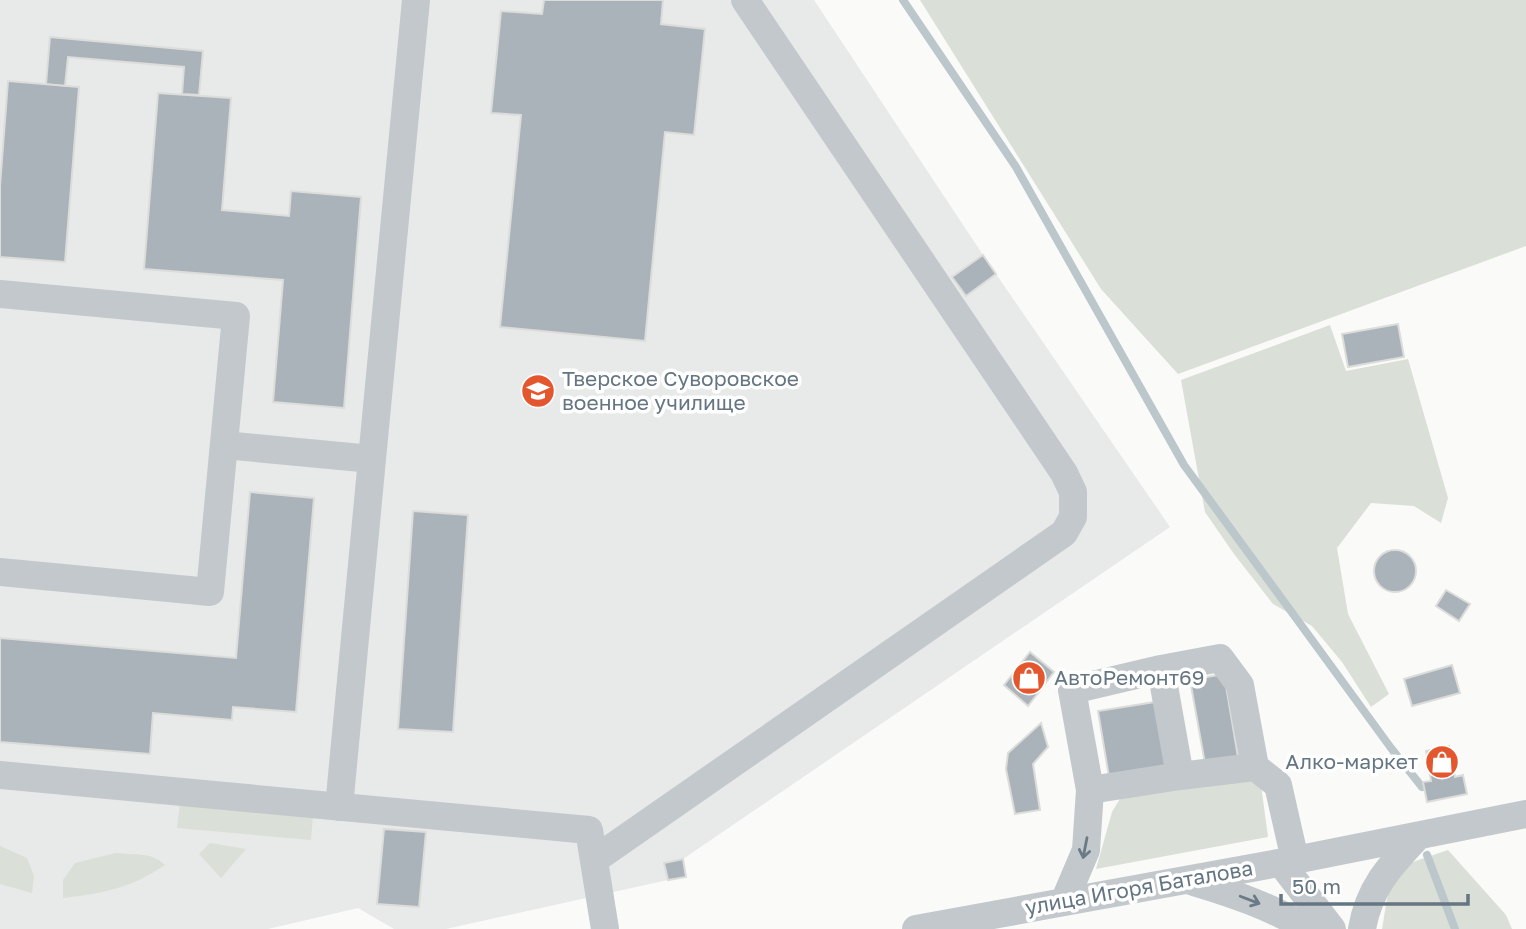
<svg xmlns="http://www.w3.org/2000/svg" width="1526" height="929" font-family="'Golos Text',sans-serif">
  <rect width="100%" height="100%" fill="#fafaf8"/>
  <path fill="#e8e9e9" d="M0,0H814L983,255L1170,527L683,859L665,863L668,880L446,929H394L358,908L268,929H0Z"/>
  <path fill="#dadfd7" d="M920,0H1526V246L1178,374L1101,289Z
    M1330,325L1346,371L1408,359L1448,498L1441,523L1414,506L1371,503L1337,548L1348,614L1389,694L1371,707L1342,662L1312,626L1273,604L1234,554L1205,512L1181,380Z
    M1246,774L1261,785L1268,837L1096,869L1112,812L1121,797Z
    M180,802L313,815L311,840L177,828Z
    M210,843L246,849L221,878L199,854Z
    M0,846L27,858L34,876L32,893L0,884Z
    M1448,850L1506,915L1512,929H1382L1388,893L1407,864Z
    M116,853C134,855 152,852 165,865C157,870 149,875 141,879C117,891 89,895 63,898V880L75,863Z"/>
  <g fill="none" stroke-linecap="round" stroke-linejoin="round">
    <path stroke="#bbc7cb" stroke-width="8" d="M903,0L1016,167L1184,465L1391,748L1422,787
      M1427,855L1455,929"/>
  </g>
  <path fill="#aab3b9" stroke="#dcdcda" stroke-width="2" d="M544,0H663L661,24L705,29L694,135L665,132L645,341L500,327L521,115L491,113L501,11L542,14Z
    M50,37L203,51L199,95L182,94L184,67L68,57L65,86L46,84Z
    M8,81L79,87L65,262L0,257V186Z
    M158,93L231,98L222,210L289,216L291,191L361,197L344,408L273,402L283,280L144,269Z
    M983,255L996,274L966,296L952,277Z
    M1398,324L1404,357L1348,367L1342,334Z
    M250,492L314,498L296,712L233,707L232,720L153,713L150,754L0,742V638L236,658Z
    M413,511L468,515L453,732L398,729Z
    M1374 571a21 21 0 1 1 42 0a21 21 0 1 1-42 0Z
    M1446,590L1470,604L1459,621L1436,606Z
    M1030,652L1054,672L1028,706L1004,685Z
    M1452,665L1460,693L1412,706L1404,679Z
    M1224,674L1239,763L1206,769L1190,680Z
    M1155,702L1166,766L1109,777L1098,711Z
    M1041,723L1048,747L1033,764L1040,810L1015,814L1006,769L1008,753Z
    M1449,746L1455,777L1463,775L1467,794L1427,802L1423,782L1431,781L1426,751Z
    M384,829L426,832L419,907L377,904Z
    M683,859L686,877L668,880L664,863Z"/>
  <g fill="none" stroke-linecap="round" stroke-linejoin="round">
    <path stroke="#c3c8cc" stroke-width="28" d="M0,294L236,316L210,592L0,572
      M224,445L372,459L339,807
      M372,459L416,0
      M0,775L589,830L605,929
      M1180,776L1161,669L1220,658L1240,685L1255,767
      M1090,790L1180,776L1255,767L1278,785L1295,860
      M594,860L1064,533L1073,517V492L1064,473L745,0
      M1281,863L1332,929
      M1194,882C1234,894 1272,907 1308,929
      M1064,902L1086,850L1090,790L1072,690L1161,669
      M916,929L1295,860L1526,814
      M1362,929C1369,887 1391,865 1418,836"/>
  </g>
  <defs><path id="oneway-shaft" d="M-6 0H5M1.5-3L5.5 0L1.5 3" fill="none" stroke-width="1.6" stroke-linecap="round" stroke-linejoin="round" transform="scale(1.75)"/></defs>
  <g stroke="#6a7a87">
    <use href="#oneway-shaft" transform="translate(1085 848) rotate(101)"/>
    <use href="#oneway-shaft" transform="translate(1250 900) rotate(21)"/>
  </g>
  <defs>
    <g id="school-disc" transform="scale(1.75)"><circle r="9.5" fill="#e4572e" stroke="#fff"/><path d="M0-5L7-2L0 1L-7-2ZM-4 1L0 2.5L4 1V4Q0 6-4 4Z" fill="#fff"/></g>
    <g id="shop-disc" transform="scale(1.75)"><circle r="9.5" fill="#e4572e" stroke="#fff"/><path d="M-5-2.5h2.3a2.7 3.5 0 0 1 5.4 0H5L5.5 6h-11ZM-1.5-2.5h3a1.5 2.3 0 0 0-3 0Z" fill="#fff"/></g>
  </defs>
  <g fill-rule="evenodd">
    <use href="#school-disc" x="538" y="391"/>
    <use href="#shop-disc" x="1029" y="678"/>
    <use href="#shop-disc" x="1442" y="762"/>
  </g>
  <g text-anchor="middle" stroke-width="7" stroke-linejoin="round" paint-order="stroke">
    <g font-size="21" fill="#657683" stroke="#fff" text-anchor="start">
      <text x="562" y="386">Тверское Суворовское<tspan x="562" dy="24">военное училище</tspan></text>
      <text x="1054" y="685">АвтоРемонт69</text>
      <text x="1418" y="769" text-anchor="end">Алко-маркет</text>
    </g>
    <g font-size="21" fill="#657683" stroke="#fff">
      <text transform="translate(1139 888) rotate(-10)" y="7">улица Игоря Баталова</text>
    </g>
  </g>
  <path d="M1281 894v10h187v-10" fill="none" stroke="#657683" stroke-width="3.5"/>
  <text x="1292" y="894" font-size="21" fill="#657683" stroke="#ffffff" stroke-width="5" paint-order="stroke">50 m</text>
</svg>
